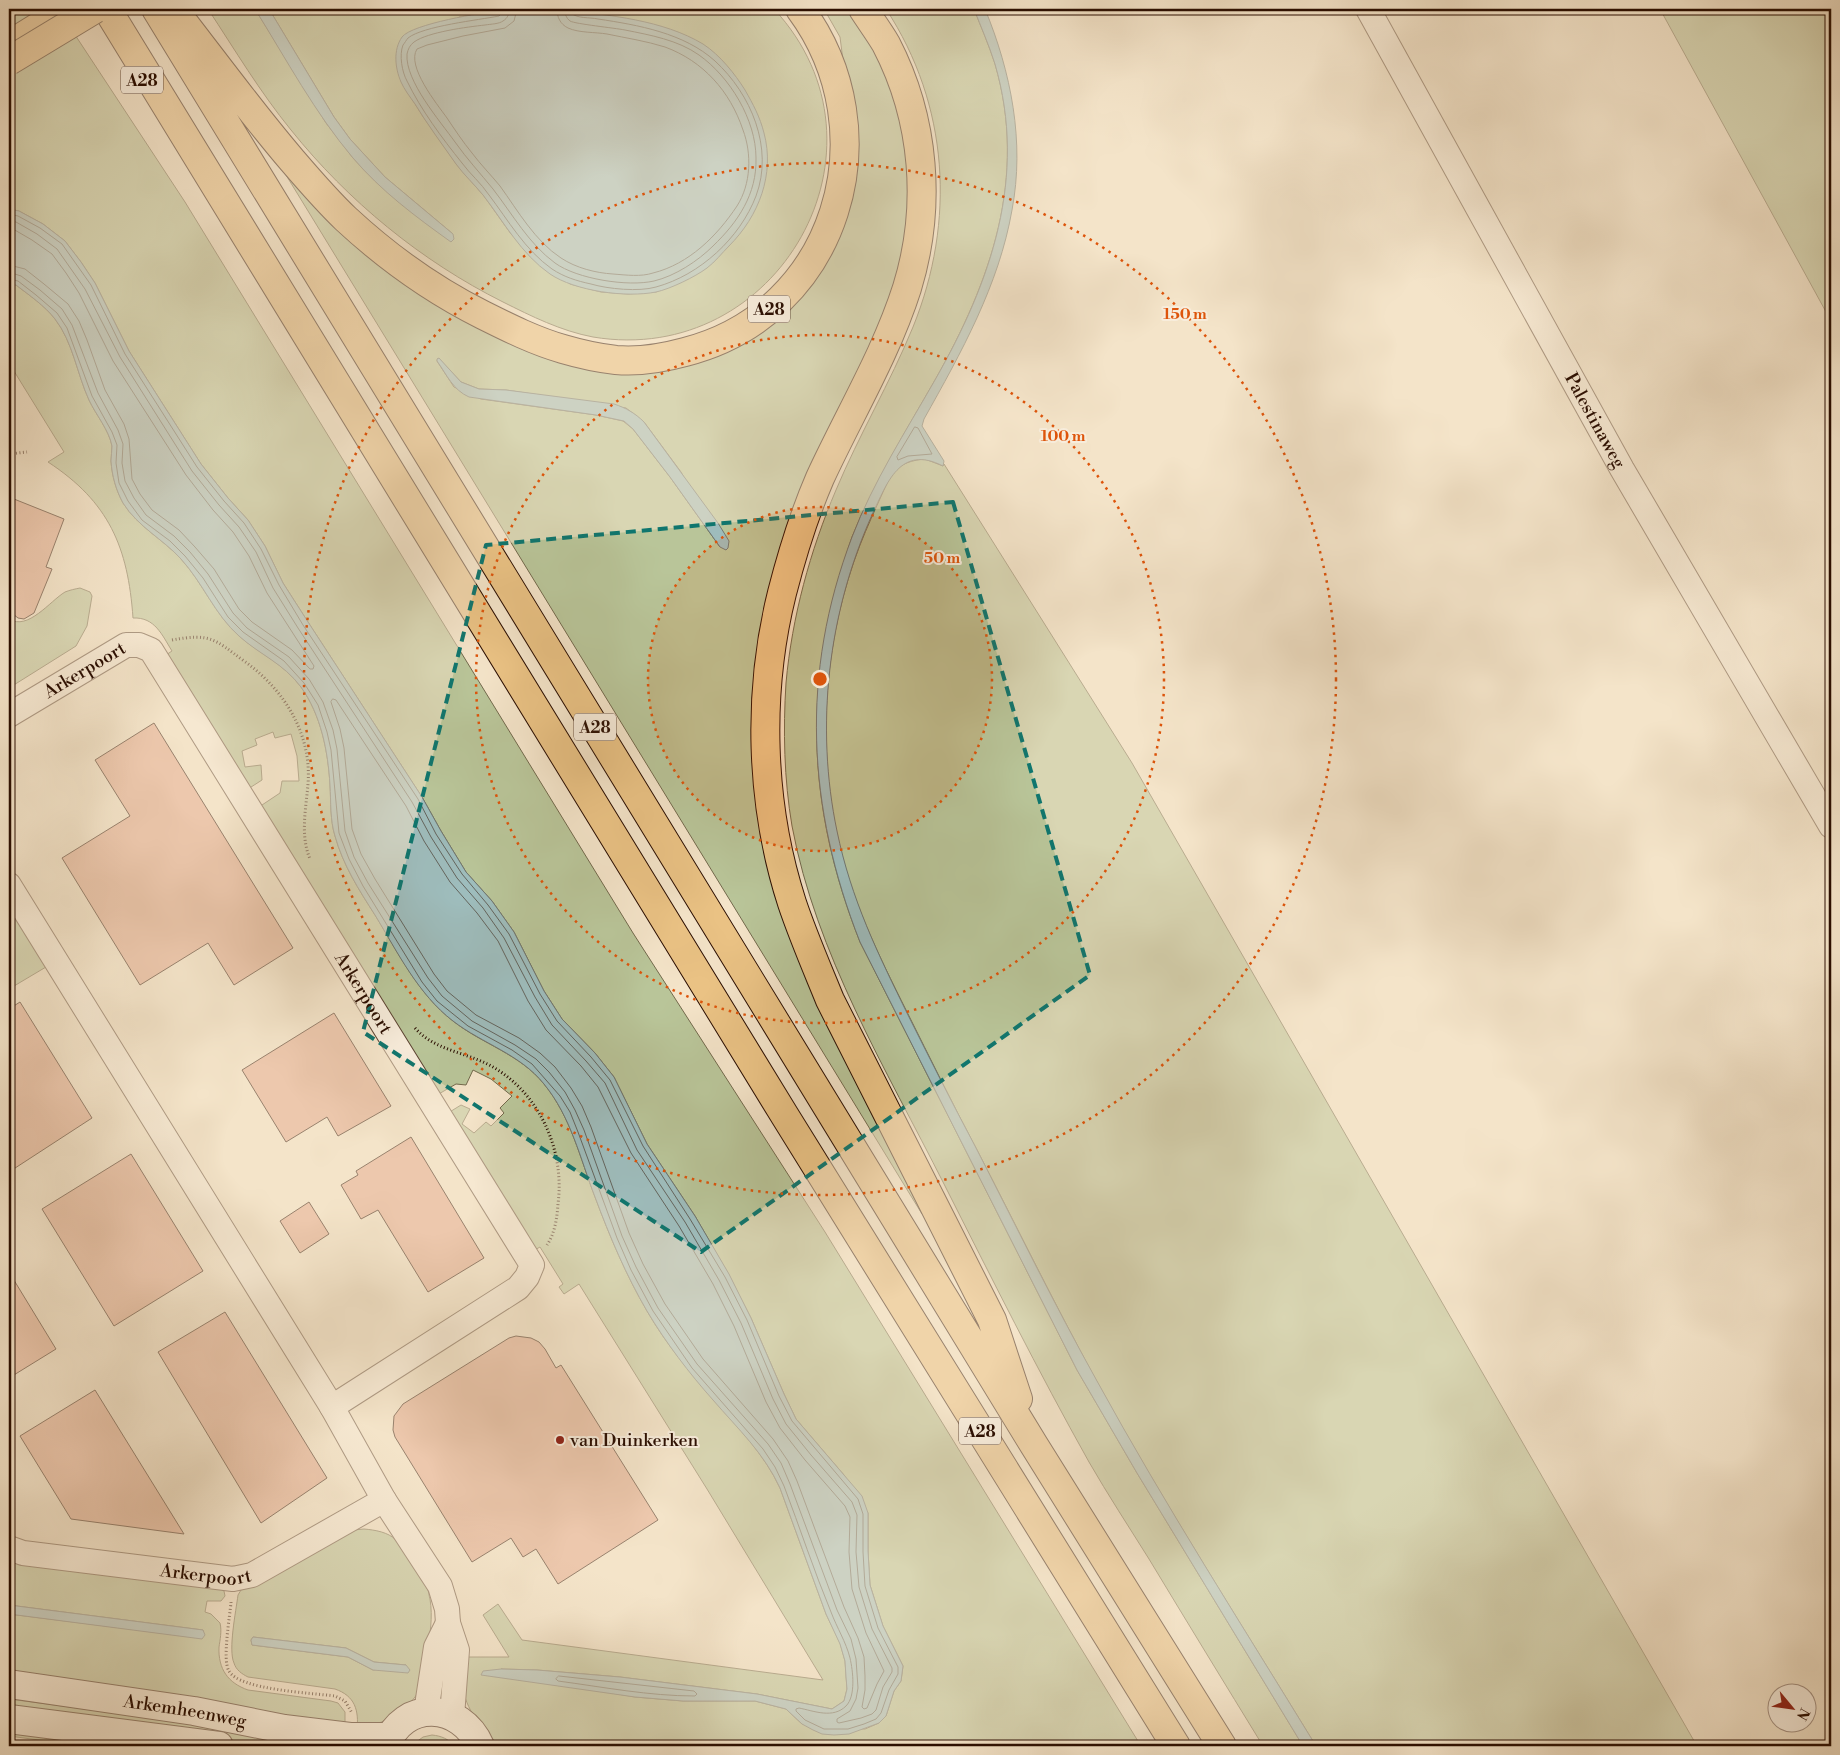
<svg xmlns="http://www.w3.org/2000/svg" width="1840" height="1755" font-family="'Libre Bodoni',serif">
  <rect width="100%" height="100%" fill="#f4e4c9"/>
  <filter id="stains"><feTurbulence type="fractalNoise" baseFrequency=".004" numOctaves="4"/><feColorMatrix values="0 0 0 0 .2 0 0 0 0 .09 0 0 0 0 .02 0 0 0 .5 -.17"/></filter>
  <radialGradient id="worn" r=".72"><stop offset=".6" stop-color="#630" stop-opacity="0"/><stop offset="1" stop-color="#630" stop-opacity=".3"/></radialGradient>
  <path fill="#b9c599" stroke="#72694c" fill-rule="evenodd" d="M9,9H58L185,202L633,933L825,1232L1141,1746H501C487,1738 466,1709 464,1692C462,1681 465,1668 465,1657H509L483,1615L498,1604L522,1640L823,1680L707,1489L579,1284L564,1294L559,1287L563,1284L540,1247L533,1251L448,1113L461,1105L470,1109L462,1124L474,1133L486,1122L491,1126L504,1113L500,1108L512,1096L491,1079L473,1070L466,1085L456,1084L437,1095L259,807L280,793L282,781H299L297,756L291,734L275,738L273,732L255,739L257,745L242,751L245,767L261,765L262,780L248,789L166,655L172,651C162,635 155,617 133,618C128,547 109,502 48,462L64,452L9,363V283L16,285C29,295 45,306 55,319C73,342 77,374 89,400C96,415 109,430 112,446C112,451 111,456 111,461C112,476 116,490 123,503C138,527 163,539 181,559C203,583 215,615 239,636C260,654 283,663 301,687C321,715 328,751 330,785C331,802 330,820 335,836C343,865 359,890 375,915C398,952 418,994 453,1021C482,1044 520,1054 544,1084C571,1117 580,1158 595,1197C610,1237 626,1275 647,1311C667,1346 693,1376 719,1405C742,1432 765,1456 780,1488L826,1614L840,1643L845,1661L847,1689L844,1701L832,1709L757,1694L620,1677L537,1670L501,1669L606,1692L635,1697L683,1701H755L786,1709L802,1724L865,1729L879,1723L886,1716L894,1691L901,1681L903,1666L883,1626L870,1585L868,1551V1513L844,1475L796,1419L784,1394L751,1318L729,1275L695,1216L647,1144L614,1077L595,1053L562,1019L544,991L514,932L492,901L466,872L441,831L422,797L308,622L283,583L265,546L248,520L228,498L201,464L129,351L95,283L81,262L65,241L43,224L19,211L9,209Z
    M208,9H255L326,123L353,158L375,181L453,234L385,177L350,139L334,117L269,9H774C903,148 778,368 593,337C561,331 531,316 503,302C421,261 348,201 291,130C260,92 235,50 208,9ZM563,10L599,14L639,22L708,267L687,279L656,292L628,294L601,292L570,284L511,234L484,196L457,165L422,115L401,81L459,17L500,11Z
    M824,9H852L891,77L913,181L899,284L812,476L760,795L928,1210L922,1214L286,175L289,174L431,294L661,366L818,267L845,76L840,37ZM438,358L461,382L479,389L506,390L626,408L644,422L681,472L720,547L670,477L633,429L623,421L596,415L481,399L454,387L437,361Z
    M886,9H974C981,27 989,45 995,64C1028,177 991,281 935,380C906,431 874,482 852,537C842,565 836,594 830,623C826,642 821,662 819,681C810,772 827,859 860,942L1077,1370L1137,1473L1303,1746H1263C1225,1684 1187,1622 1149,1559C1129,1527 1108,1495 1089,1462C1038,1371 991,1277 944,1184C886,1069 816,954 792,826C784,779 783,730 786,683C792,617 810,551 836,490C859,435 890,383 913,327C956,221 949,105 886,9Z
    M1660,9H1831V321Z
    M925,459L943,466L944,464L1132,763L1697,1746H1316C1242,1625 1164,1504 1096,1380C1054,1303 1016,1225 976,1148C952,1103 930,1058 907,1012C877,952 850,898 836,831C817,737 825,635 860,545C867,527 875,510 883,492C886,486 889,478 893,473C901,463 913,460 925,459Z
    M80,588L90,592L92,596L87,626L76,646L9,688V619C28,631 50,601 65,592C70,590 75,589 80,588Z
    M9,906L46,967L9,989Z
    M364,1529C375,1530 388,1532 396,1540C402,1545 424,1581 427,1588C429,1592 429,1596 430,1599C433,1617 430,1635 427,1653C426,1668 425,1685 415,1697C402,1715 378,1725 357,1730C359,1710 355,1696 335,1689L248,1677C242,1674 236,1670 234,1663C228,1650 236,1611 238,1595L241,1590L353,1530ZM253,1637L346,1648L374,1662L406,1665L373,1670L348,1657L252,1645L251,1640Z
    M9,1561L221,1589L224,1591L225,1596L221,1601H207L205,1612L211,1614L220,1623C222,1631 220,1640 219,1647C218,1669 228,1683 248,1690L331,1701L338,1703L345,1712V1726L9,1673V1614L202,1638L203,1630L9,1605Z
    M9,1699L342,1743V1746H264L9,1713Z
    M9,1726L160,1746H84L9,1736Z
    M432,1735C442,1736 448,1739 455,1746H411L423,1737Z"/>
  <path fill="#9ebdbd" stroke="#707771" d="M255,9H269L334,117L350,139L385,177L453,234L454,239L451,242C416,217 381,191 353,158C315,113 286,59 255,9Z
    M974,9H985C1011,72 1025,142 1012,210C999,285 961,353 924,419L922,426L944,461L943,466C900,444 887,483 872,515C828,613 815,726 837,831C851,899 878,954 908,1015C930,1059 952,1103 975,1146C1015,1224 1054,1304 1097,1381C1165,1505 1242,1625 1316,1746H1303L1137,1473L1077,1370L860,942C807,807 800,674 852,537C873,482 906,431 935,380C991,282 1028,177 995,64C989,45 981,27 974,9Z
    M563,10C609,15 663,20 703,44C720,55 735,74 745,90C753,104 760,117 764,133C775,174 759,216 729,246C722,253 715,262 707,268C695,277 670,289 656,292C626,298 575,291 550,274C521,254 504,222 483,195C474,184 464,175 456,164C442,144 427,124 415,104C410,97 404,89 401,82C395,68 393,50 402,37C412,24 483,12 501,11C521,9 543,10 563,10Z
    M9,209L19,211L43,224L65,241L81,262L95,283L129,351L201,464L228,498L248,520L265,546L283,583L308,622L422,797L441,831L466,872L492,901L514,932L544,991L562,1019L595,1053L614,1077L647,1144L695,1216L729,1274L751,1318L784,1394L796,1419L862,1496L868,1513V1551L870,1585L883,1626L903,1666L901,1681L894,1691L886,1716L879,1723L849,1734L834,1735L822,1734L813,1730L802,1724L786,1709L755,1701H683L635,1697L481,1675L483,1671L501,1669L537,1670L620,1677L757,1694L832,1709L844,1701L847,1689L846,1677L845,1661L840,1644L826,1614L780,1488C764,1453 738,1429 713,1400C689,1373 666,1343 647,1311C626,1275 610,1237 595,1197C580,1158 571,1117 544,1084C520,1054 483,1044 453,1021C418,994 398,953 375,915C359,890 343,865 335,836C330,820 331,802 330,785C328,751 321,715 301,687C283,663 260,655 239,636C215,615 203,583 181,559C163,539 138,527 123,503C116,490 112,476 111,461C111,456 112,451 112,446C109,430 96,415 89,400C77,374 73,342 55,319C45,306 29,295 16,285L9,283Z
    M439,358L461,382L479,389L506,390L614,404C626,408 635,413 644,422L718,523L729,541L728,548L726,550L720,547L670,477L633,429L624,421L596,415L469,397C453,390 447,375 437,361V359Z
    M9,1605L203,1630L205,1635L202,1639L9,1614Z
    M253,1637L346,1648L374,1662L406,1665L410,1670L408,1673L373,1670L348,1657L252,1645L251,1640Z"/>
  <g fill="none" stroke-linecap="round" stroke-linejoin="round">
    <path stroke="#64655e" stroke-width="1" d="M503,9L502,13L499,16C479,20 423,26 408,38C407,39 404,44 403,45C399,55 402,72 407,81C421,110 442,138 462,163C470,174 481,183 489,195C508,220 525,250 552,269C564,277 577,281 591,284C608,289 639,292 656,287C700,275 740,238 756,196C774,148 751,94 715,61C684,33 638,25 598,19C589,17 578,19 571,13V9
      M509,9C509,14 508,18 503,21C499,24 491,24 485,25C467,27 428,32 414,42C410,45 408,49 407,54C405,81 440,121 455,142C467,159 480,173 493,189C513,215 529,244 555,263C577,279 628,287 654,281C675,276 698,261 713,246C738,222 757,194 756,158C756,120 730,77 699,55C678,40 650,35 625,30C615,28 575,24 570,21C566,18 565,14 564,9
      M517,9L514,21L505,28L463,36L427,45L417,49C406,66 437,104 447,118C455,130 463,142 472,153C481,165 491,175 500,186C518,211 535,241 561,258C576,268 596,273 613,274C626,275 641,277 653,273C689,264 717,236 737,206C751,184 752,154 743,130C730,91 703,61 665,47C646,41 626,38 607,34C595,32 579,33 568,28C560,24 557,17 557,9
      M9,214L18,216L40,228L62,244L91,285L125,354L197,467L224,501L244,523L261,549L279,585L303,625L418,799L436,834L462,874L488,905L509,934L540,994L557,1021L591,1057L610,1080L643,1146L690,1219L725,1277L747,1320L779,1396L792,1421L858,1499L863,1514V1552L865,1586L878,1628L898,1667V1674L889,1690L881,1713L876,1719L864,1724L848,1729H824L805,1720L796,1711V1709L799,1708C814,1711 833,1719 846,1706C856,1696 853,1671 850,1658C846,1642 837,1628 831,1612C814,1571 800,1528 784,1486L775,1467L763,1449L692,1368L653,1311L631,1270L617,1238L578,1132L570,1112L560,1096L532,1064L512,1050L468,1026L437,1001L422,982L363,886L349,859L339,833L331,750L327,732L318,705L304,683L284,661L243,632L228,617L203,578L185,556L170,541L142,520L128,501L119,483L116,463L117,445L112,432L92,396L67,328L57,313L36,295L18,281L9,279
      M9,220L16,222L37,234L57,249L85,289L120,357L192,471L219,505L239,527L256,552L273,588L298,628L412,802L431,837L457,878L483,908L504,938L535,997L552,1025L586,1061L605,1083L637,1150L685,1222L719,1280L741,1323L773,1399L786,1424L811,1455L852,1502L857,1515L856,1552L859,1587L872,1629L892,1668V1672L883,1687L876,1710L872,1714L861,1718L839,1723L837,1722V1719L850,1711L856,1699L858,1688L856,1659L851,1639L837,1610L790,1484L781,1463L768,1444L697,1364L658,1308L636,1267L622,1236L584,1130L575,1110L565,1092L549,1072L536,1059L515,1045L472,1021L442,996L428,978L368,883L354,857L345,831L337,749L333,730L323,702L309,679L289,657L247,628L233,613L208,574L190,552L174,536L146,515L134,498L125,481L122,463L123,444L118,430L98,393L72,325L62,309L40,290L21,276L9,272
      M9,228L13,229L32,240L52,254L66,273L79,293L113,361L186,475L213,510L233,532L249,556L267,593L314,666L313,669H310L292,650L252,622L239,609L214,569L195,547L179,530L152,510L140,494L132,479L129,439L124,424L105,390L87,340L79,321L68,304L44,284L25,269L9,265
      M915,427L918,428L932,454L908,456L898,460L897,457Z
      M333,699L336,700L406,806L424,841L450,882L477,913L498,941L528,1001L546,1030L581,1066L598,1087L631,1153L679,1226L713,1284L734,1326L766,1402L780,1428L805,1460L845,1506L850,1517L849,1552L852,1589L866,1633L884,1671L877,1684L867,1708L864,1709L862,1707L865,1690V1676L864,1657L858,1638L844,1607L797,1481L788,1461L773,1439L703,1359L665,1304L643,1264L629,1233L591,1127L582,1106L571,1088L555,1067L540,1053L519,1038L476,1015L447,991L434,974L375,879L361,854L352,829L344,748L340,729L331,702Z
      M559,1676L694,1691L697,1694L695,1696C649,1696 603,1687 558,1681L556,1679Z"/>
  </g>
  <path fill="#e5a78c" stroke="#2a0d00" d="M9,497L64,519L46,567L52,569L34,613L24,619L18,618L13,614L9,606Z
    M154,723L293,948L234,985L208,943L140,985L62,858L130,816L95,760Z
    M20,1002L92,1118L9,1172V1009Z
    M334,1013L391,1106L338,1136L327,1117L286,1142L242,1070Z
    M411,1137L484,1258L428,1292L378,1210L361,1219L341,1185L358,1175L356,1171Z
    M131,1154L203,1271L114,1326L42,1209Z
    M309,1202L329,1234L300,1253L280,1221Z
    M9,1272L56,1349L9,1378Z
    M225,1312L327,1478L261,1523L158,1352Z
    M516,1336L531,1338L539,1342L545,1349L556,1368L561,1365L658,1520L558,1584L536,1549L523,1557L511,1538L472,1562L395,1437L393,1430L394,1416L403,1404L509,1338Z
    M95,1390L184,1534L71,1519L20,1436Z"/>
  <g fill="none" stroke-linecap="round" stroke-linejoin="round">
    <g stroke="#5c4332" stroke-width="26">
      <g id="street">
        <path id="s1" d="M1368,9L1622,469L1831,826"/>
        <path id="s2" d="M9,715L126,645H139L151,650L532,1265L527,1277L518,1288L332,1407"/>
        <path d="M9,885L332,1407L384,1500L440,1586L447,1609L448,1623L457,1650L452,1716"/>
        <path id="s3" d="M9,1548L23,1553L233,1579L252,1575L384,1500"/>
        <path d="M426,1712L436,1647L448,1623"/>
      </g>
    </g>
    <g stroke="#2a0d00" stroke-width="30">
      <g id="secondary">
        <path id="s4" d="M9,1684L194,1711L284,1729L350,1737H389"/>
        <path d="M9,1719L219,1746"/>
        <path d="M386,1746C403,1699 461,1702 480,1746"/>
      </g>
    </g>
    <g stroke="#2a0d00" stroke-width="30">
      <path id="primary" d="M9,45L67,9"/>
    </g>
    <g stroke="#2a0d00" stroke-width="30">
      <path id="highway" d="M107,9L785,1116L1176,1746
        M156,9L1034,1445L1222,1746
        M863,9C870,20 879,32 886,44C925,119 932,207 907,288C886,354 849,415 820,478C804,515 792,554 782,593C757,693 760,804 792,903C803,936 817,968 830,1000L992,1320L1018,1399
        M174,10C213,60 250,111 291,159C309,180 326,200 346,219C387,257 433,290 483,315C509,328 535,341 563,349C580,354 598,358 616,360C639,362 663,358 685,352C838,313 891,132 800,9"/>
    </g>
    <path stroke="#2a0d00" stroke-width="3" stroke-dasharray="1 2.5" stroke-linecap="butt" d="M9,454L27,452
      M172,640C211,633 214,639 244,661C284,689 312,734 308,784C306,809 300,835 310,859
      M415,1028C435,1051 467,1052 493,1067C540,1094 565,1151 558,1204C557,1218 555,1233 547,1245
      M231,1602C230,1616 222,1660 229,1671C239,1690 313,1693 335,1696L345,1701L352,1713"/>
    <use href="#street" stroke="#f8eddc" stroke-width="24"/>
    <use href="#secondary" stroke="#f8eddc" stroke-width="28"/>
    <use href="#primary" stroke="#eac284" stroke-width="28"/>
    <use href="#highway" stroke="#eac284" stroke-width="28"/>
    <g stroke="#2a0d00" stroke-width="30" stroke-linecap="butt">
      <path id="primary-bridge" d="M9,61L95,9"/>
    </g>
    <use href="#primary-bridge" stroke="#eac284" stroke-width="28"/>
  </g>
  <path d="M0 0H1840V1755H0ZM953,502L1090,975L701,1252L363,1032L486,545Z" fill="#f4e4c9" fill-opacity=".55" fill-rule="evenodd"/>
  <path fill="none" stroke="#0f766e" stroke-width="4" stroke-dasharray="10 6" stroke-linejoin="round" d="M953,502L1090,975L701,1252L363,1032L486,545Z"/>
  <circle cx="820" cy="679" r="172" fill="#de550b" fill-opacity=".12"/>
  <g fill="none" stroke="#de550b" stroke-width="2.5" stroke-dasharray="2.5 5">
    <circle cx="820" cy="679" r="172"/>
    <circle cx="820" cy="679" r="344"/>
    <circle cx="820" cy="679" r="516"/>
  </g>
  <circle fill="#8f2418" stroke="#f8eddc" stroke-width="2" cx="560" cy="1440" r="5"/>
  <g text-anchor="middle" stroke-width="4" stroke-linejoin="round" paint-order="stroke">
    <g fill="#f8eddc" stroke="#685042" stroke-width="1">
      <rect x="121" y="66.5" width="42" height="27" rx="4"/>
      <rect x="748" y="295.5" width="42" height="27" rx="4"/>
      <rect x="574" y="713.5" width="42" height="27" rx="4"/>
      <rect x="959" y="1417.5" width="42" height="27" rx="4"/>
    </g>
    <g font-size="16" font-weight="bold" fill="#2a0d00">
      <text x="142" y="86">A28</text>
      <text x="769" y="315">A28</text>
      <text x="595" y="733">A28</text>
      <text x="980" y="1437">A28</text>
    </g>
    <g font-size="18" fill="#2a0d00" stroke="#f8eddc">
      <text dy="6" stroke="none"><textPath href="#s1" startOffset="470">Palestinaweg</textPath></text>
      <text dy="6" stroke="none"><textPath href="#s2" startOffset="88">Arkerpoort</textPath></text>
      <text dy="6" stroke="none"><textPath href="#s2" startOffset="566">Arkerpoort</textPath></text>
      <text dy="6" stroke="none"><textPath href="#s3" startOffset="199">Arkerpoort</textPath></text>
      <text dy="6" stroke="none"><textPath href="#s4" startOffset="178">Arkemheenweg</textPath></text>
    </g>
    <g font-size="18" fill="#2a0d00" stroke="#f8eddc" text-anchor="start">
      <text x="570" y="1446">van Duinkerken</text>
    </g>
  </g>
  <circle cx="820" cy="679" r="8" fill="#de550b" stroke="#f8eddc" stroke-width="2.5"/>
  <g font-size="15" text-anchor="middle" font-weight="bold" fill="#de550b" stroke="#f8eddc" stroke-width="4" stroke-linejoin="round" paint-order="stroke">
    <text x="1185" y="319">150 m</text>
    <text x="1063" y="441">100 m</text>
    <text x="942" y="563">50 m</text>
  </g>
  <rect width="1840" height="1755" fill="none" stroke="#f4e4c9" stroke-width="30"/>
  <rect x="10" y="10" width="1820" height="1735" fill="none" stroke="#2a0d00" stroke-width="2.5"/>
  <rect x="15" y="15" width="1810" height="1725" fill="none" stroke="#2a0d00"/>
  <g transform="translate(1792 1708) rotate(119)"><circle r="24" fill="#f8eddc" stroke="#a69384"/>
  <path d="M0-4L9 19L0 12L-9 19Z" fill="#8f2418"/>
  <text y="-8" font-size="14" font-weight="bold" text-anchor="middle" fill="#2a0d00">N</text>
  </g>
  <rect width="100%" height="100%" filter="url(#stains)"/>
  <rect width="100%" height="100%" fill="url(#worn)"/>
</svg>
